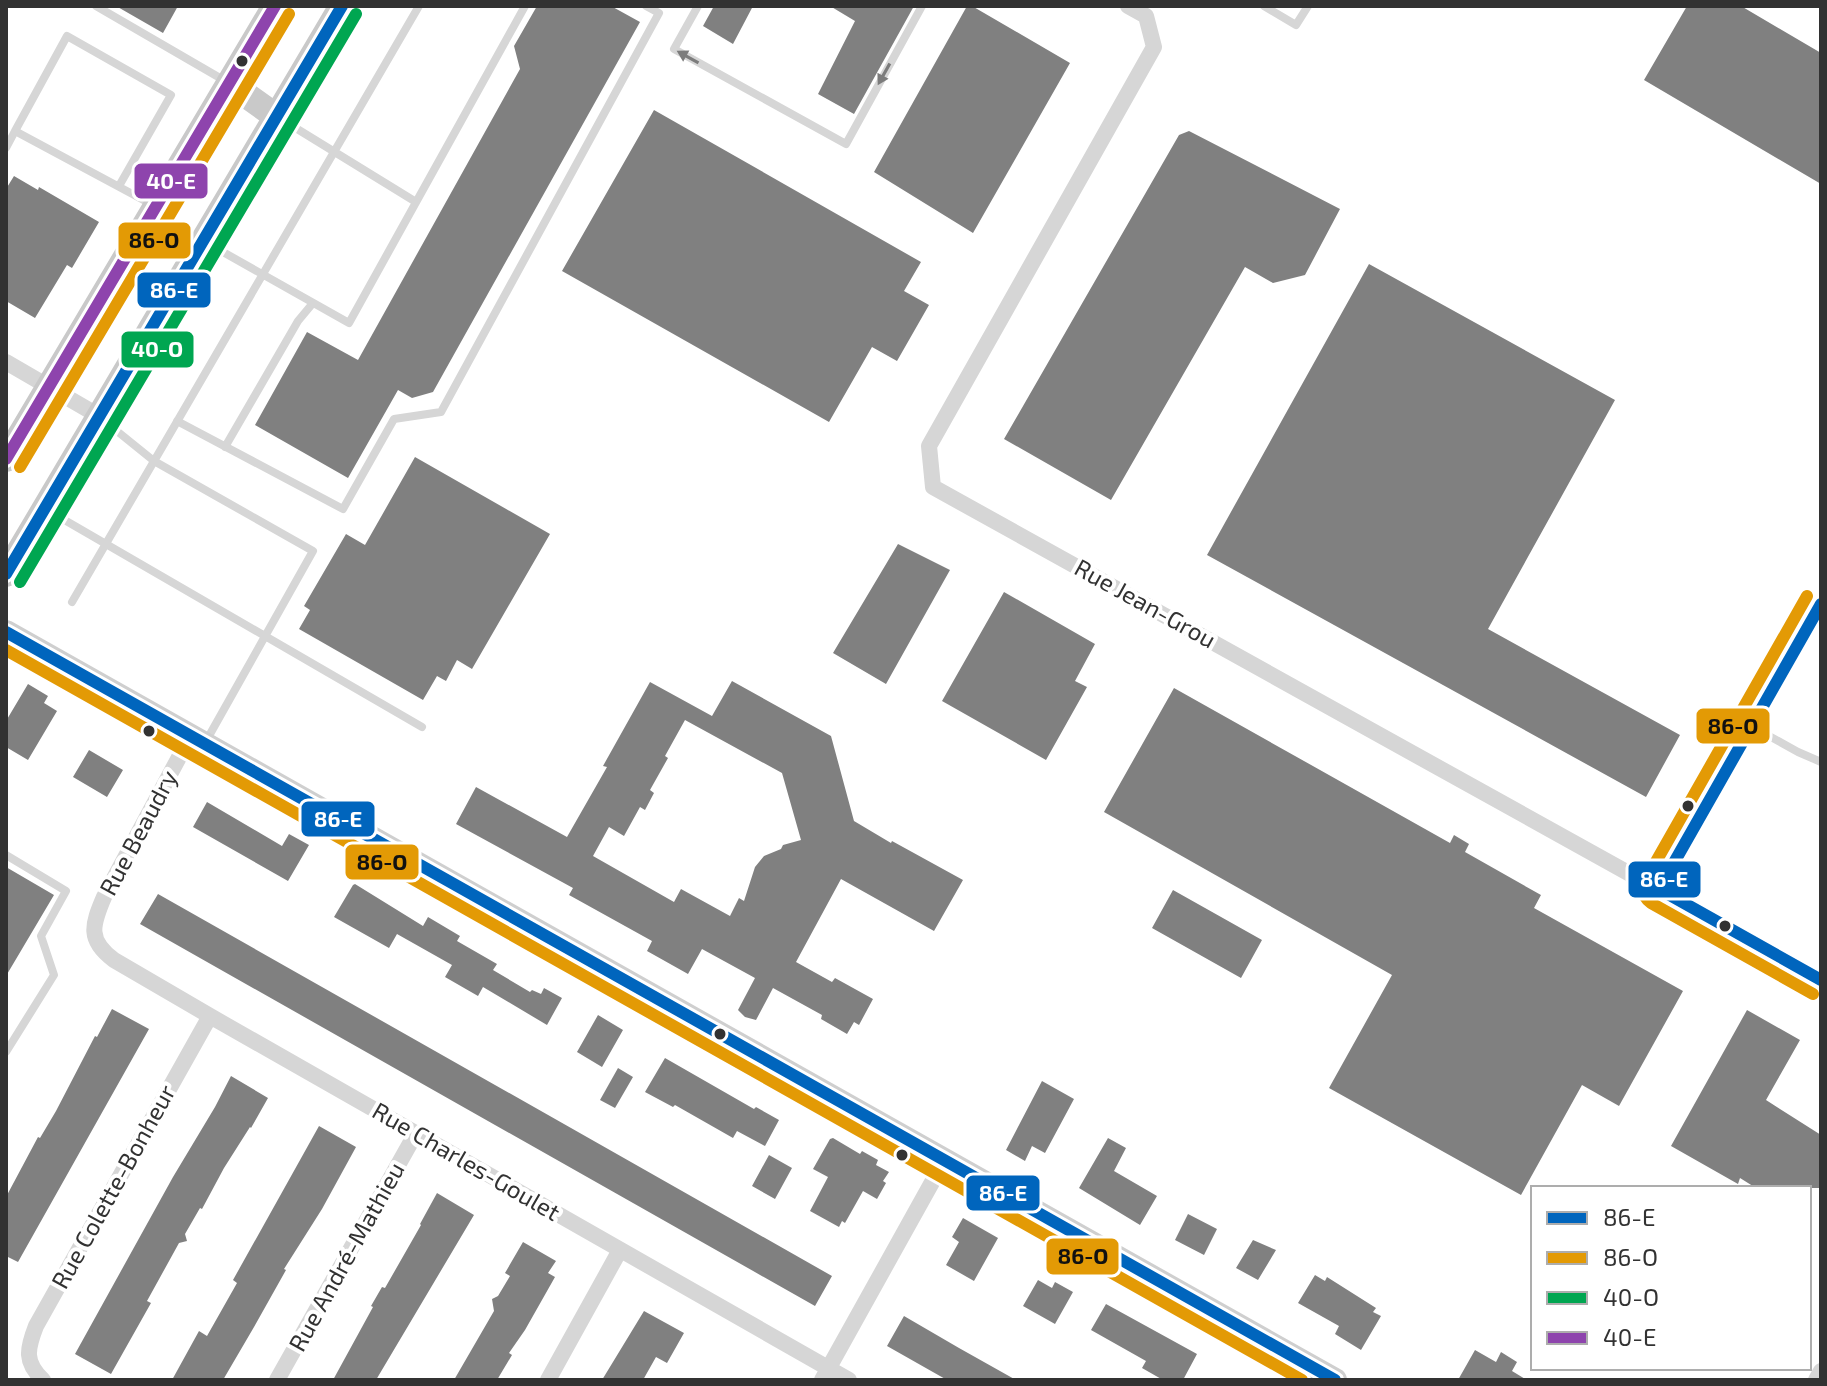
<svg xmlns="http://www.w3.org/2000/svg" width="1827" height="1386" font-family="'Exo 2',sans-serif">
  <rect width="100%" height="100%" fill="#fff"/>
  <path fill="#808080" fill-rule="evenodd" d="M116,6H178L163,33Z
    M537,6H611L640,22L433,392L412,398L398,390L348,478L255,425L307,332L358,360L520,69L514,46Z
    M714,6H753L733,44L703,26Z
    M830,6H914L854,114L818,94L855,21Z
    M967,6H972L1070,63L973,233L874,172Z
    M1687,6H1741L1821,53V184L1644,80Z
    M654,110L921,262L904,291L929,305L897,361L872,347L829,422L562,271Z
    M1189,131L1340,209L1305,275L1273,283L1245,267L1111,500L1004,439L1179,135Z
    M14,176L38,190L39,187L99,222L72,268L67,265L35,318L6,301V189Z
    M1369,264L1615,400L1488,629L1680,735L1646,797L1207,555Z
    M415,457L550,534L472,669L457,660L446,681L437,676L423,700L299,629L310,610L304,606L346,534L365,545Z
    M898,544L950,570L886,684L833,653Z
    M1004,592L1095,644L1075,681L1087,687L1046,760L942,701Z
    M732,681L831,736L854,821L891,843L892,841L963,880L934,931L841,879L796,962L832,982L835,978L873,999L859,1025L854,1022L847,1034L821,1019L822,1015L773,988L756,1020L745,1017L738,1010L755,978L702,949L688,974L647,951L652,941L569,895L573,888L456,824L476,787L567,837L607,767L603,766L650,682L712,716ZM685,720L782,773L801,840L783,845L781,849L764,856L755,867L744,901L739,898L730,916L681,889L674,902L593,856L609,827L624,836L640,807L645,810L654,793L650,790L668,758L665,756Z
    M28,684L48,696L44,703L57,711L28,760L6,747V721Z
    M1174,688L1450,843L1454,835L1469,844L1465,852L1541,895L1534,908L1683,991L1619,1106L1582,1085L1521,1195L1329,1088L1392,975L1104,812Z
    M89,750L123,770L107,797L73,777Z
    M207,802L282,846L289,834L309,845L288,881L193,827Z
    M6,867L54,895L6,976Z
    M355,884L423,926L428,917L460,936L457,941L497,964L493,970L530,992L532,990L541,994L544,988L562,998L547,1025L483,987L478,996L445,977L452,965L397,934L389,948L334,917L353,885Z
    M1173,890L1262,940L1241,978L1152,928Z
    M158,894L832,1276L815,1306L140,924Z
    M112,1009L149,1029L18,1262L6,1256V1197L38,1137L40,1138L56,1111L95,1036L97,1037Z
    M1747,1010L1800,1040L1766,1100L1821,1135V1188H1756L1740,1178L1738,1184L1671,1146Z
    M598,1015L623,1030L602,1067L577,1052Z
    M665,1058L754,1109L756,1107L779,1120L765,1146L737,1131L733,1138L675,1105L673,1107L645,1092Z
    M618,1068L633,1077L615,1108L600,1100Z
    M231,1076L268,1098L251,1128L250,1127L224,1168L202,1209L200,1208L185,1234L187,1241L179,1243L147,1301L151,1303L111,1374L75,1354L173,1177L215,1107Z
    M1042,1081L1074,1099L1045,1153L1032,1146L1025,1161L1006,1150Z
    M319,1126L356,1147L322,1209L284,1269L286,1270L254,1327L223,1380H172L199,1331L207,1336L237,1283L233,1280Z
    M833,1138L860,1154L862,1151L878,1160L876,1165L889,1172L883,1181L886,1183L877,1199L863,1191L845,1223L842,1221L839,1227L810,1211L828,1177L813,1169L830,1139Z
    M1108,1138L1126,1148L1114,1171L1157,1196L1140,1225L1079,1188Z
    M769,1155L792,1168L775,1199L752,1186Z
    M437,1193L474,1215L376,1380H333L373,1307L371,1306L382,1287L385,1288L421,1225L420,1224Z
    M1188,1214L1217,1229L1204,1255L1175,1240Z
    M963,1218L998,1238L974,1281L946,1265L959,1242L952,1237Z
    M1253,1240L1276,1250L1258,1280L1236,1268Z
    M523,1242L556,1261L548,1273L555,1277L525,1330L509,1353L512,1355L497,1380H454L494,1311L492,1299L498,1296L510,1276L505,1273Z
    M1315,1275L1325,1281L1327,1277L1376,1308L1373,1312L1381,1316L1361,1350L1335,1334L1339,1326L1298,1303Z
    M1038,1280L1052,1288L1055,1282L1073,1292L1055,1324L1023,1306Z
    M1106,1304L1197,1354L1183,1380H1163L1142,1368L1146,1361L1091,1330Z
    M644,1311L684,1333L667,1363L656,1357L643,1380H602Z
    M904,1316L959,1348L1016,1380H947L887,1346Z
    M1475,1350L1496,1362L1501,1352L1517,1362L1512,1371L1527,1380H1458Z"/>
  <g fill="none" stroke-linecap="round" stroke-linejoin="round">
    <path stroke="#d6d6d6" stroke-width="8" d="M96,6L227,82
      M698,6L674,49L846,144L922,6
      M1264,6L1296,25L1308,6
      M281,119L416,202
      M6,148L15,131
      M119,186L171,95L67,36L15,131L151,204
      M207,243L349,323L525,6
      M102,419L154,461L313,551L205,743
      M177,421L343,509L394,419L441,412L659,13L646,6
      M225,447L298,321L313,303
      M49,511L422,727
      M72,602L419,6
      M1751,726L1798,752L1821,762
      M6,855L66,891L41,936L54,975L6,1052"/>
    <path stroke="#d6d6d6" stroke-width="16" d="M1128,6L1146,16L1154,47L929,446L933,487L1821,980
      M6,362L99,416
      M191,735L104,897C92,925 87,940 114,960L210,1016L849,1380
      M1659,889L1821,604
      M43,1380C24,1362 27,1349 36,1326L210,1016
      M277,1380L416,1133
      M548,1380L620,1250
      M822,1380L945,1159
      M1816,1380L1821,1371"/>
    <path stroke="#cfcfcf" stroke-width="24" d="M6,632L1335,1380"/>
    <path stroke="#c9c9c9" stroke-width="26" d="M229,83L277,117
      M6,459L275,6
      M6,574L342,6"/>
    <g stroke="#fff" stroke-width="18">
      <path id="bus-1" d="M6,574L342,6
        M1821,604L1659,889L1821,980
        M6,632L1335,1380"/>
    </g>
    <g stroke="#fff" stroke-width="18">
      <path id="bus-2" d="M20,467L289,14
        M1807,596L1645,881C1641,890 1643,897 1651,903L1813,994
        M6,650L1302,1380"/>
    </g>
    <g stroke="#fff" stroke-width="18">
      <path id="bus-3" d="M20,582L356,14"/>
    </g>
    <g stroke="#fff" stroke-width="18">
      <path id="bus-4" d="M6,459L275,6"/>
    </g>
    <use href="#bus-1" stroke="#0065bd" stroke-width="12"/>
    <use href="#bus-2" stroke="#e39a05" stroke-width="12"/>
    <use href="#bus-3" stroke="#00a651" stroke-width="12"/>
    <use href="#bus-4" stroke="#8e44ad" stroke-width="12"/>
  </g>
  <defs><path id="oneway-solid" d="M-6-.8H1V-3.2L6.5 0L1 3.2V.8H-6Z" transform="scale(2)"/></defs>
  <g fill="#7c7c7c">
    <use href="#oneway-solid" transform="translate(688 57) rotate(-151)"/>
    <use href="#oneway-solid" transform="translate(884 74) rotate(119)"/>
  </g>
  <g fill="#323232" stroke="#fff" stroke-width="3">
    <circle cx="242" cy="61" r="7"/>
    <circle cx="149" cy="731" r="7"/>
    <circle cx="1688" cy="806" r="7"/>
    <circle cx="1725" cy="926" r="7"/>
    <circle cx="720" cy="1034" r="7"/>
    <circle cx="902" cy="1155" r="7"/>
  </g>
  <g text-anchor="middle" stroke-width="8" stroke-linejoin="round" paint-order="stroke">
    <g font-size="24" fill="#323232" stroke="#fff">
      <text transform="translate(1145 604) rotate(29)" y="8">Rue Jean-Grou</text>
      <text transform="translate(139 833) rotate(-62)" y="8">Rue Beaudry</text>
      <text transform="translate(466 1162) rotate(30)" y="8">Rue Charles-Goulet</text>
      <text transform="translate(114 1187) rotate(-61)" y="8">Rue Colette-Bonheur</text>
      <text transform="translate(347 1257) rotate(-61)" y="8">Rue André-Mathieu</text>
    </g>
  </g>
  <g stroke="#fff" stroke-width="3">
    <rect x="133" y="162" width="76" height="38" rx="8" fill="#8e44ad"/>
    <rect x="117" y="221" width="75" height="39" rx="8" fill="#e39a05"/>
    <rect x="136" y="271" width="76" height="38" rx="8" fill="#0065bd"/>
    <rect x="120" y="330" width="75" height="39" rx="8" fill="#00a651"/>
    <rect x="1695" y="707" width="76" height="38" rx="8" fill="#e39a05"/>
    <rect x="300" y="800" width="76" height="38" rx="8" fill="#0065bd"/>
    <rect x="344" y="843" width="76" height="38" rx="8" fill="#e39a05"/>
    <rect x="1627" y="860" width="75" height="39" rx="8" fill="#0065bd"/>
    <rect x="965" y="1174" width="76" height="38" rx="8" fill="#0065bd"/>
    <rect x="1045" y="1237" width="75" height="39" rx="8" fill="#e39a05"/>
  </g>
  <g font-size="22" text-anchor="middle" font-weight="bold" fill="#fff">
    <text x="171" y="189">40-E</text>
    <text x="174" y="298">86-E</text>
    <text x="157" y="357">40-O</text>
    <text x="338" y="827">86-E</text>
    <text x="1664" y="887">86-E</text>
    <text x="1003" y="1201">86-E</text>
  </g>
  <g font-size="22" text-anchor="middle" font-weight="bold" fill="#111">
    <text x="154" y="248">86-O</text>
    <text x="1733" y="734">86-O</text>
    <text x="382" y="870">86-O</text>
    <text x="1083" y="1264">86-O</text>
  </g>
  <rect width="1827" height="1386" fill="none" stroke="#323232" stroke-width="16"/>
  <rect x="1531" y="1186" width="280" height="184" fill="#ffffff" stroke="#adadad" stroke-width="2"/>
  <rect x="1547" y="1212" width="40" height="12" fill="#0065bd" stroke="#adadad" stroke-width="2"/>
  <text x="1603" y="1226" font-size="24" fill="#323232">86-E</text>
  <rect x="1547" y="1252" width="40" height="12" fill="#e39a05" stroke="#adadad" stroke-width="2"/>
  <text x="1603" y="1266" font-size="24" fill="#323232">86-O</text>
  <rect x="1547" y="1292" width="40" height="12" fill="#00a651" stroke="#adadad" stroke-width="2"/>
  <text x="1603" y="1306" font-size="24" fill="#323232">40-O</text>
  <rect x="1547" y="1332" width="40" height="12" fill="#8e44ad" stroke="#adadad" stroke-width="2"/>
  <text x="1603" y="1346" font-size="24" fill="#323232">40-E</text>
</svg>
